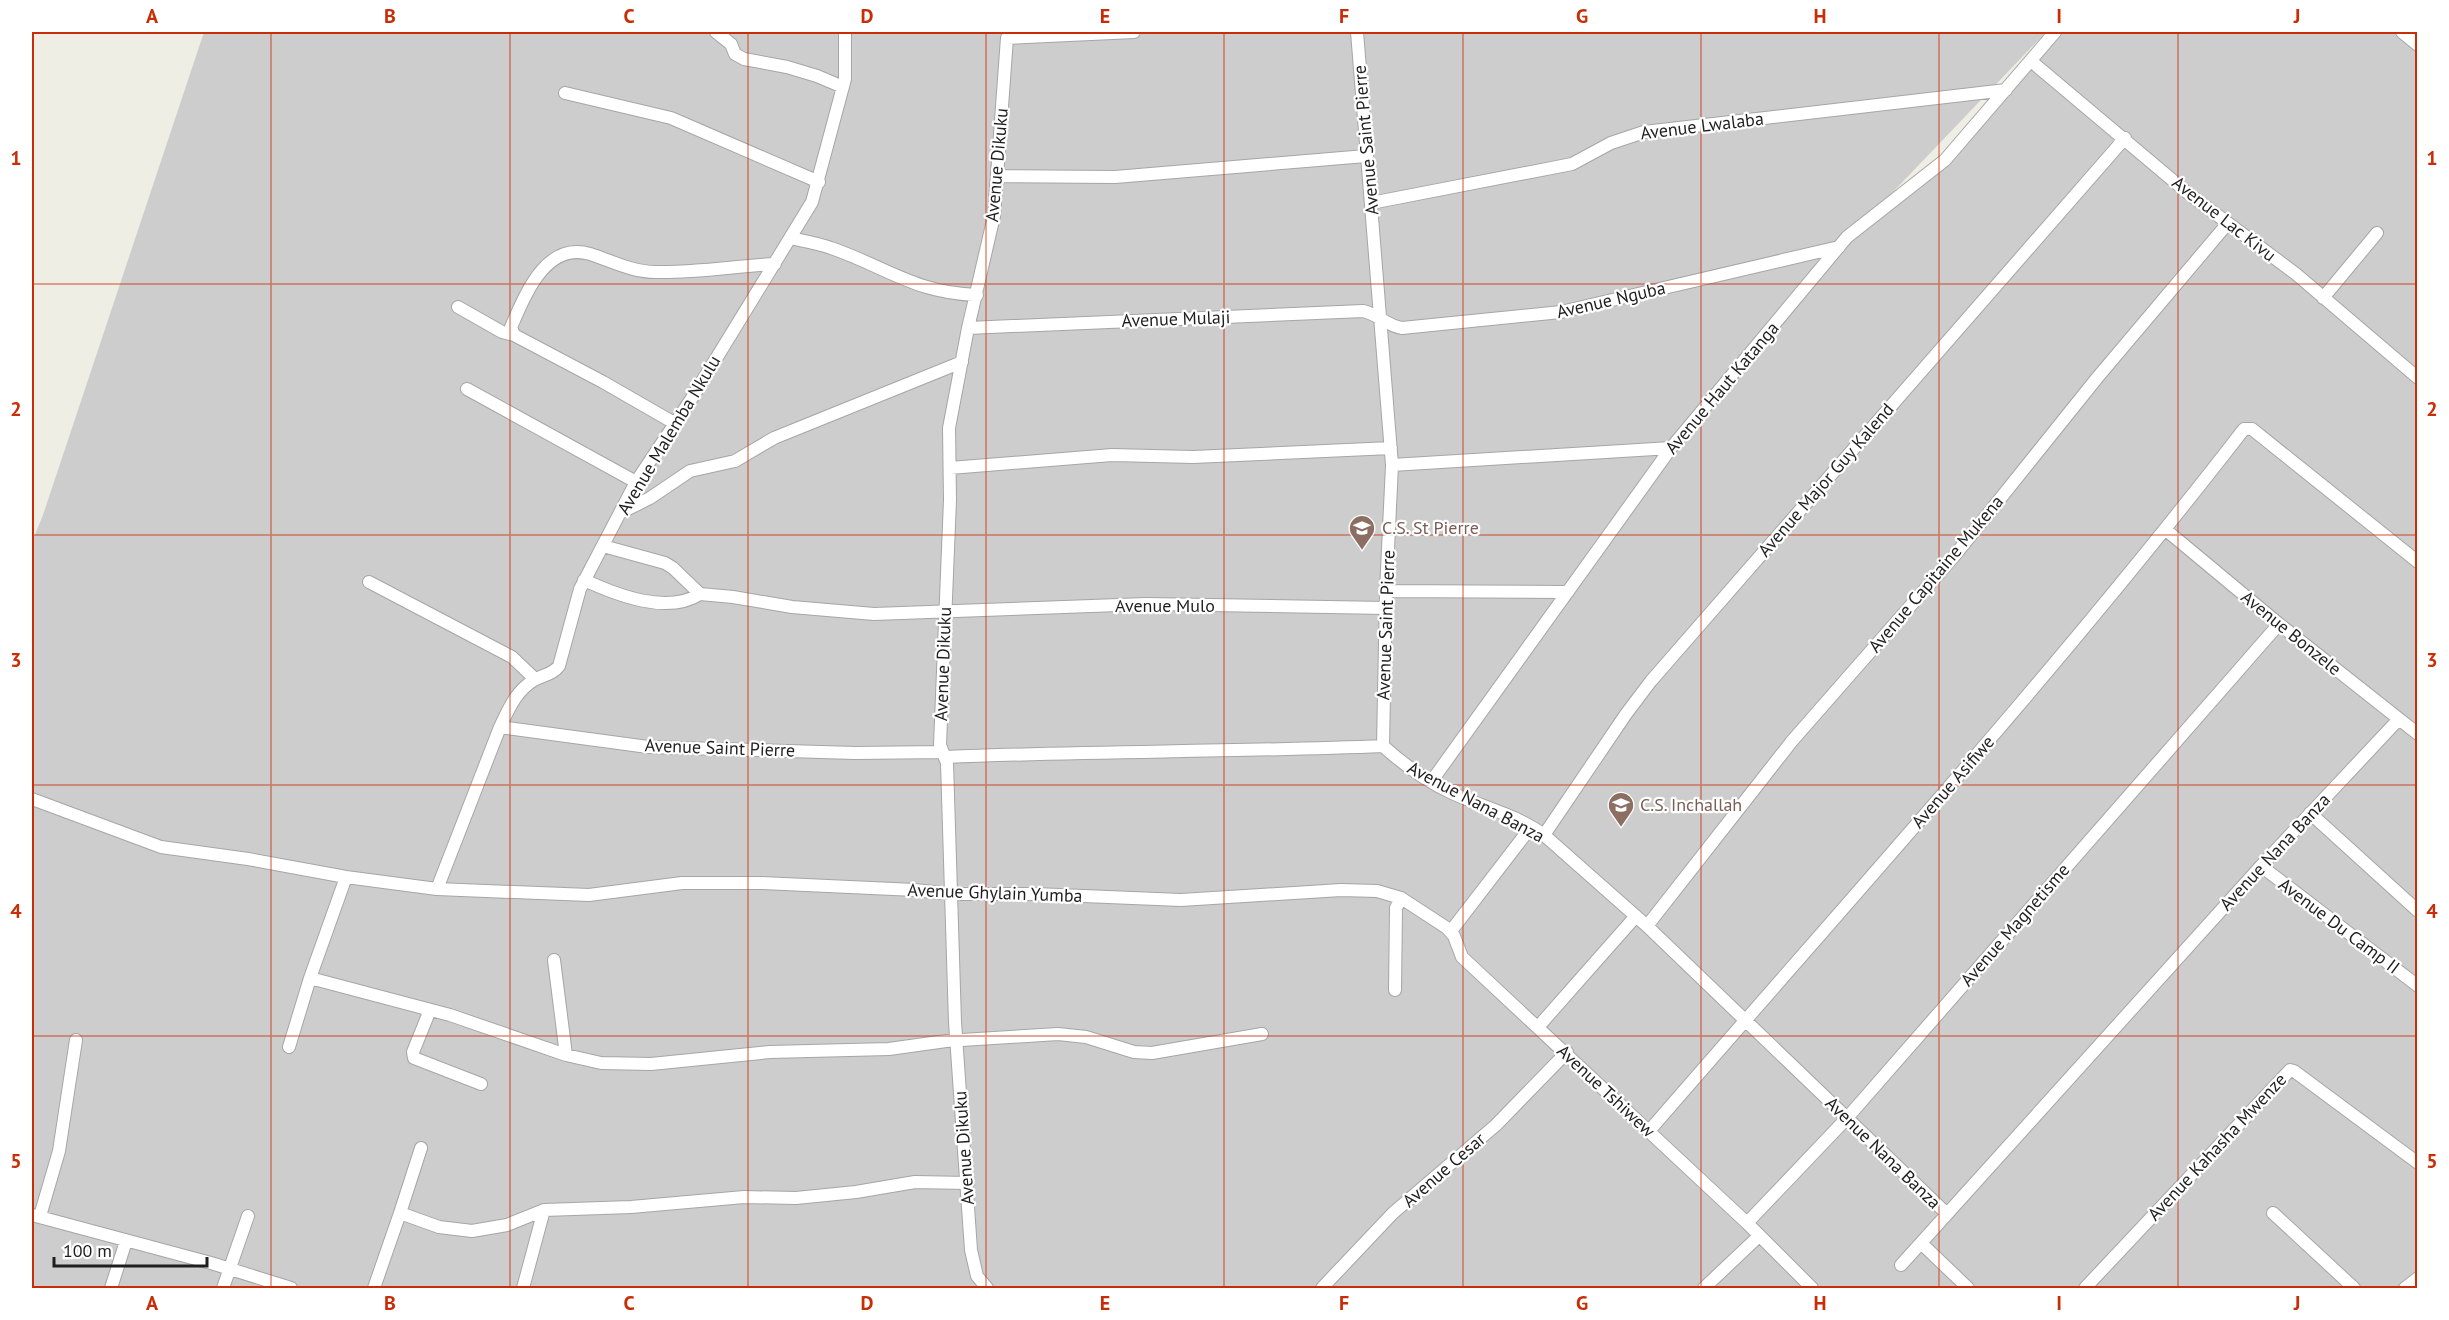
<svg xmlns="http://www.w3.org/2000/svg" width="2449" height="1320" font-family="'PT Sans',sans-serif">
  <rect width="100%" height="100%" fill="#efeee5"/>
  <path fill="#cdcdcd" d="M204,32H2046L1850,237L1945,160L2057,32H2417V1288H32V542L43,515Z"/>
  <g fill="none" stroke-linecap="round" stroke-linejoin="round">
    <g stroke="#a6a6a6" stroke-width="14">
      <path id="minor" d="M716,32L731,44L735,54L744,59L787,67L817,76L843,87
        M1357,32L1392,465L1386,591L1383,746
        M2402,32L2418,45
        M1007,38L1134,32
        M2031,61L2189,194L2296,274L2418,378
        M565,93L671,118L819,182
        M999,176L1115,177L1366,156
        M1371,203L1572,164L1611,143L1644,132L2006,90
        M790,238C804,241 818,243 831,248C886,267 915,293 977,295
        M2323,298L2377,233
        M458,307L502,332L514,335
        M968,328L1363,311C1378,314 1387,326 1402,328L1561,312L1839,247
        M467,389L636,482
        M676,424L603,382L514,335L511,327C525,296 545,241 590,254C612,261 632,272 656,272C695,273 736,266 775,264
        M1392,465L1671,448
        M950,468L1112,455L1193,457L1391,448
        M620,513L650,498L690,471L735,461L774,438L962,362
        M2166,530L2279,624L2418,734
        M603,546L665,563L673,568L700,594L733,597L792,607L874,614L1146,604L1386,608
        M584,580C617,595 667,615 700,594
        M369,582L512,657L535,679
        M1386,591L1568,592
        M500,727L648,747L855,753L942,752
        M1383,746C1404,765 1426,781 1452,793C1482,807 1517,815 1544,835L1647,926L1946,1213
        M946,757C1091,751 1237,752 1383,746
        M1431,782L1671,448L1847,237L1945,160L2055,32
        M32,799L161,847L248,859L346,877L437,889L589,895L682,883H762L915,890L951,894H1035L1181,900L1341,890L1377,891L1401,898L1447,928L1454,936L1462,957L1747,1223L1812,1288
        M2310,813L2418,911
        M1544,835L1626,714L1651,681L2125,138
        M2261,866L2418,986
        M437,889L500,727C509,708 516,691 534,680C543,675 553,674 559,666L580,589L636,482L692,398L812,202L845,79V32
        M1647,926L1792,741L1955,555L2097,378L2228,223
        M1451,931L1531,827
        M554,960L566,1055
        M310,978L450,1015L566,1055L601,1063L651,1064L770,1052L889,1049L946,1041L1058,1034L1086,1037L1134,1052L1152,1053L1262,1034
        M1395,990L1396,908L1401,898
        M430,1010L413,1052L414,1058L481,1084
        M1538,1027L1636,916
        M289,1047L310,978L346,877
        M1649,1131C1850,899 2056,672 2244,429H2252L2418,562
        M400,1213L421,1148
        M2273,1213L2354,1288
        M32,1215L211,1263L291,1288
        M40,1216L59,1151L76,1040
        M1747,1223L1847,1118L2279,624
        M1921,1243L1968,1288
        M1901,1265L2261,866L2399,719
        M111,1288L126,1241
        M223,1288L248,1216
        M374,1288L400,1213L439,1227L472,1231L507,1225L544,1210L631,1207L744,1197L796,1198L856,1192L915,1182L968,1183
        M523,1288L544,1210
        M987,1288L977,1276L971,1250L955,1022L947,763L940,745L950,500L949,428L968,328L994,216L1007,38
        M1322,1288L1393,1213L1496,1125L1567,1052
        M1704,1288L1759,1236
        M2085,1288L2290,1070L2294,1071L2418,1163
        M2405,1288L2418,1278"/>
    </g>
    <use href="#minor" stroke="#fff" stroke-width="12"/>
  </g>
  <path fill="none" stroke="#c82d06" stroke-width="1.5" stroke-opacity="0.55" d="M271,32V1288M510,32V1288M748,32V1288M986,32V1288M1224,32V1288M1463,32V1288M1701,32V1288M1939,32V1288M2178,32V1288M32,284H2418M32,535H2418M32,785H2418M32,1036H2418"/>
  <defs>
    <g id="school-pin" transform="scale(1.35)"><path d="M0 17L-7.5 6A9.5 9.5 0 1 1 7.5 6Z" fill="#8d6e63" stroke="#fff"/><path d="M0-5L7-2L0 1L-7-2ZM-4 1L0 2.5L4 1V4Q0 6-4 4Z" fill="#fff"/></g>
  </defs>
  <g fill-rule="evenodd">
    <use href="#school-pin" x="1362" y="528"/>
    <use href="#school-pin" x="1621" y="805"/>
  </g>
  <g text-anchor="middle" stroke-width="4.5" stroke-linejoin="round" paint-order="stroke">
    <g font-size="18" fill="#1f1f1f" stroke="#fff">
      <text transform="translate(1702 126) rotate(-7)" y="6">Avenue Lwalaba</text>
      <text transform="translate(1366 140) rotate(-95)" y="6">Avenue Saint Pierre</text>
      <text transform="translate(997 165) rotate(-85)" y="6">Avenue Dikuku</text>
      <text transform="translate(2224 219) rotate(38)" y="6">Avenue Lac Kivu</text>
      <text transform="translate(1611 300) rotate(-13)" y="6">Avenue Nguba</text>
      <text transform="translate(1176 319) rotate(-2)" y="6">Avenue Mulaji</text>
      <text transform="translate(1722 388) rotate(-50)" y="6">Avenue Haut Katanga</text>
      <text transform="translate(669 435) rotate(-59)" y="6">Avenue Malemba Nkulu</text>
      <text transform="translate(1826 480) rotate(-49)" y="6">Avenue Major Guy Kalend</text>
      <text transform="translate(1936 574) rotate(-50)" y="6">Avenue Capitaine Mukena</text>
      <text x="1165" y="612">Avenue Mulo</text>
      <text transform="translate(1386 625) rotate(-88)" y="6">Avenue Saint Pierre</text>
      <text transform="translate(2291 633) rotate(39)" y="6">Avenue Bonzele</text>
      <text transform="translate(943 664) rotate(-88)" y="6">Avenue Dikuku</text>
      <text transform="translate(720 748) rotate(2)" y="6">Avenue Saint Pierre</text>
      <text transform="translate(1953 782) rotate(-49)" y="6">Avenue Asifiwe</text>
      <text transform="translate(1476 802) rotate(28)" y="6">Avenue Nana Banza</text>
      <text transform="translate(2275 852) rotate(-47)" y="6">Avenue Nana Banza</text>
      <text transform="translate(995 893) rotate(2)" y="6">Avenue Ghylain Yumba</text>
      <text transform="translate(2015 925) rotate(-49)" y="6">Avenue Magnetisme</text>
      <text transform="translate(2339 926) rotate(37)" y="6">Avenue Du Camp II</text>
      <text transform="translate(1606 1091) rotate(43)" y="6">Avenue Tshiwew</text>
      <text transform="translate(2217 1147) rotate(-47)" y="6">Avenue Kahasha Mwenze</text>
      <text transform="translate(964 1148) rotate(-94)" y="6">Avenue Dikuku</text>
      <text transform="translate(1883 1153) rotate(44)" y="6">Avenue Nana Banza</text>
      <text transform="translate(1444 1170) rotate(-41)" y="6">Avenue Cesar</text>
    </g>
    <g font-size="18" fill="#785e54" stroke="#fff" text-anchor="start">
      <text x="1382" y="534">C.S. St Pierre</text>
      <text x="1640" y="811">C.S. Inchallah</text>
    </g>
  </g>
  <rect width="2449" height="1320" fill="none" stroke="#ffffff" stroke-width="66"/>
  <path d="M54 1257v9h153v-9" fill="none" stroke="#1f1f1f" stroke-width="3"/>
  <text x="63" y="1257" font-size="18" fill="#1f1f1f" stroke="#ffffff" stroke-width="4.5" paint-order="stroke">100 m</text>
  <rect x="33" y="33" width="2383" height="1254" fill="none" stroke="#c82d06" stroke-width="2"/>
  <g font-size="20" text-anchor="middle" font-weight="bold" fill="#c82d06">
    <text x="152" y="23">A</text>
    <text x="390" y="23">B</text>
    <text x="629" y="23">C</text>
    <text x="867" y="23">D</text>
    <text x="1105" y="23">E</text>
    <text x="1344" y="23">F</text>
    <text x="1582" y="23">G</text>
    <text x="1820" y="23">H</text>
    <text x="2059" y="23">I</text>
    <text x="2297" y="23">J</text>
    <text x="16" y="165">1</text>
    <text x="2432" y="165">1</text>
    <text x="16" y="416">2</text>
    <text x="2432" y="416">2</text>
    <text x="16" y="667">3</text>
    <text x="2432" y="667">3</text>
    <text x="16" y="918">4</text>
    <text x="2432" y="918">4</text>
    <text x="16" y="1168">5</text>
    <text x="2432" y="1168">5</text>
    <text x="152" y="1310">A</text>
    <text x="390" y="1310">B</text>
    <text x="629" y="1310">C</text>
    <text x="867" y="1310">D</text>
    <text x="1105" y="1310">E</text>
    <text x="1344" y="1310">F</text>
    <text x="1582" y="1310">G</text>
    <text x="1820" y="1310">H</text>
    <text x="2059" y="1310">I</text>
    <text x="2297" y="1310">J</text>
  </g>
</svg>
